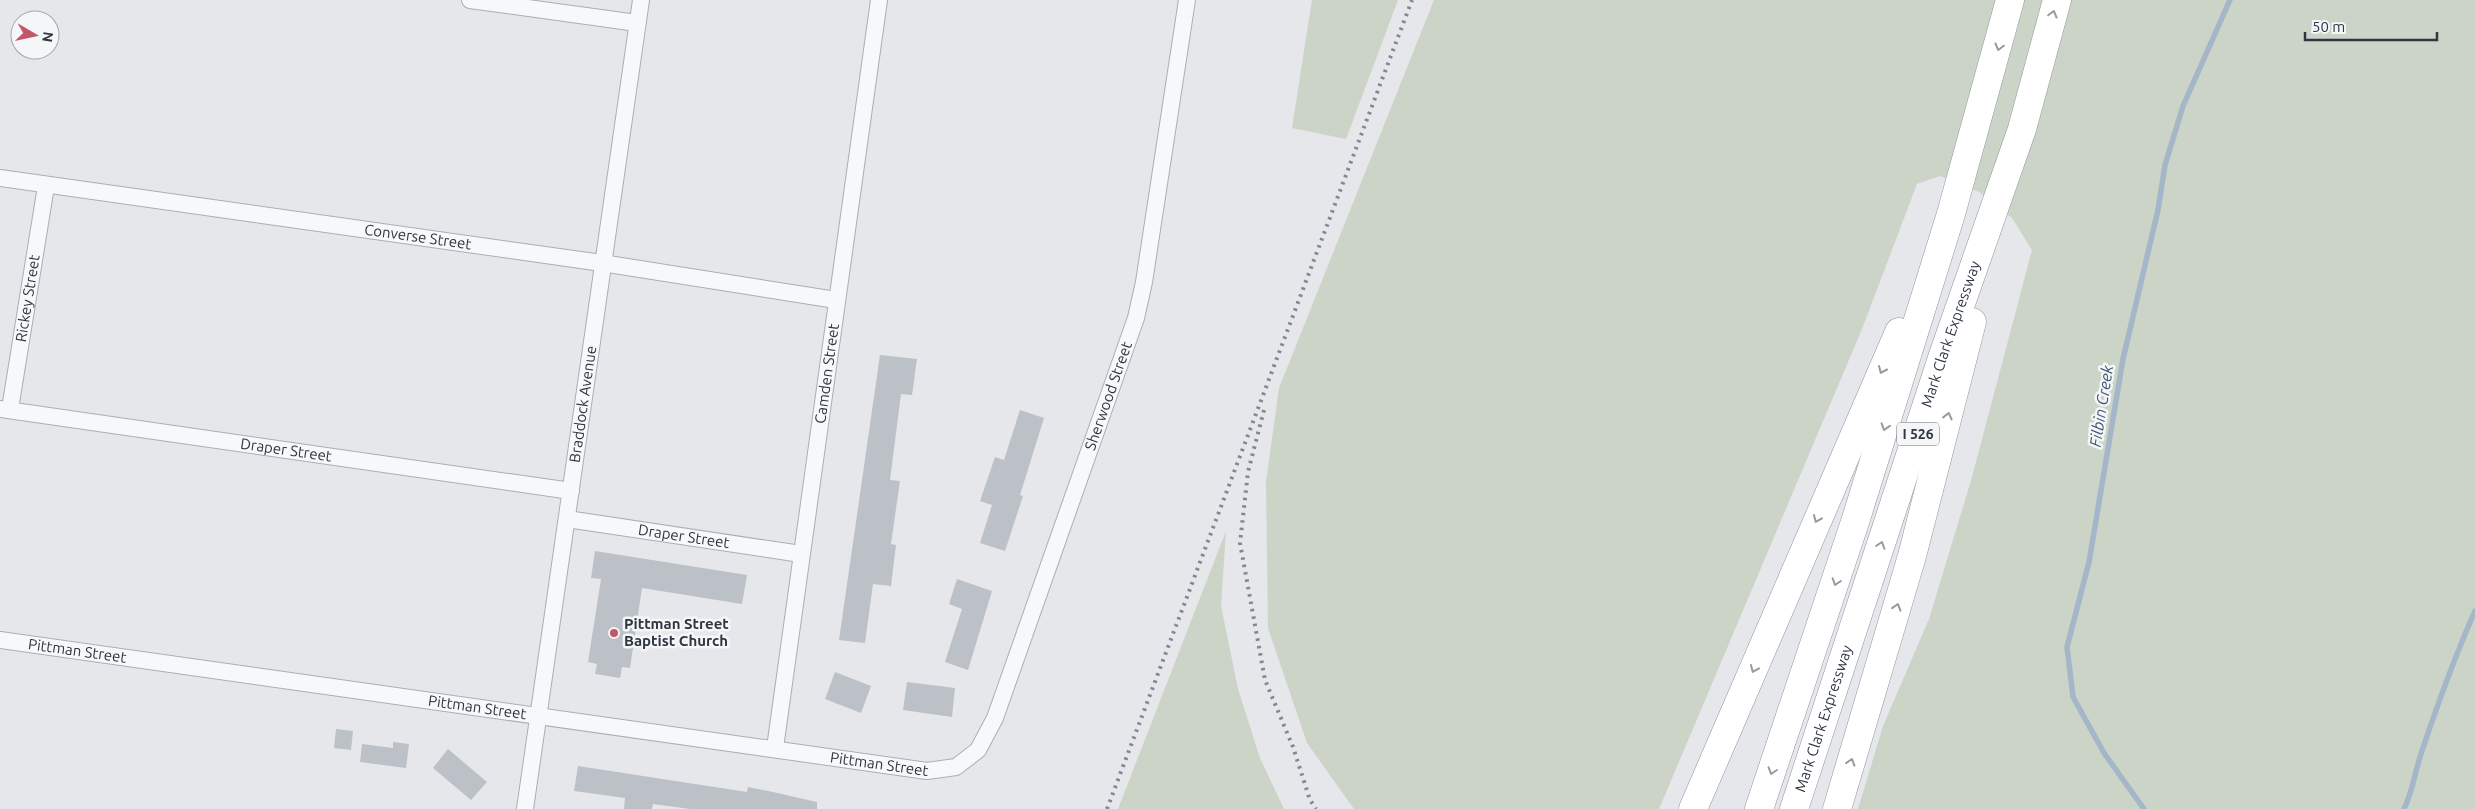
<svg xmlns="http://www.w3.org/2000/svg" width="2475" height="809" font-family="Ubuntu,sans-serif">
  <rect width="100%" height="100%" fill="#e5e7eb"/>
  <path fill="#cbd4c7" d="M1312,0H1398L1346,139L1292,128Z
    M1434,0H2475V809H1858L1883,726L1929,619L1972,477L2032,250L2012,218L1979,192L1940,176L1917,184L1862,329L1659,809H1354L1307,743L1268,628L1266,482L1279,388Z
    M1226,531L1221,606L1238,689L1260,758L1284,809H1118Z"/>
  <g fill="none" stroke-linecap="round" stroke-linejoin="round">
    <path stroke="#a4b6c7" stroke-width="5.5" d="M2144,809L2104,753L2073,697L2067,647L2089,562L2123,359L2158,210L2165,165L2183,106L2230,0
      M2404,809C2413,791 2415,770 2422,751C2438,703 2455,656 2475,611"/>
  </g>
  <path fill="#bcc1c7" d="M880,355L917,359L912,395L901,394L890,480L900,481L891,544L896,545L891,586L873,584L865,643L839,640Z
    M1020,410L1044,418L1020,495L1023,496L1005,551L980,543L992,505L980,501L995,457L1004,460Z
    M595,551L747,575L742,604L642,588L630,668L622,667L620,678L595,674L597,664L588,662L601,579L591,578Z
    M957,579L992,591L968,670L945,662L962,609L949,604Z
    M835,672L871,686L861,713L825,699Z
    M907,682L955,688L952,717L903,710Z
    M336,729L353,731L351,750L334,748Z
    M393,742L409,744L406,768L360,762L362,744L393,748Z
    M448,749L487,782L471,800L433,768Z
    M578,766L747,792L748,787L773,792L817,802V809H690L653,804L652,809H624L625,798L574,791Z"/>
  <g fill="none" stroke-linecap="round" stroke-linejoin="round">
    <g stroke="#aaaeb5" stroke-width="18">
      <g id="minor">
        <path d="M470,0L637,23"/>
        <path id="s1" d="M0,178L602,263L836,300"/>
        <path id="s2" d="M0,409L571,491"/>
        <path id="s3" d="M10,409L46,186"/>
        <path id="s4" d="M567,519L801,554"/>
        <path id="s5" d="M0,640L927,771L956,767L978,750L995,718L1136,318L1144,282L1187,0"/>
        <path id="s6" d="M775,748L879,0"/>
        <path id="s7" d="M525,809L641,0"/>
      </g>
    </g>
    <g stroke="#8d95a0" stroke-width="29">
      <g id="motorway">
        <path d="M1693,809L1899,332"/>
        <path d="M1759,809L1855,522L1951,214L2010,0"/>
        <path id="s8" d="M1794,809L1943,355L2022,129L2057,0"/>
        <path d="M1837,809L1912,556L1972,322"/>
      </g>
    </g>
    <use href="#minor" stroke="#f7f8fa" stroke-width="16"/>
    <use href="#motorway" stroke="#fff" stroke-width="28"/>
    <path stroke="#808893" stroke-width="4" stroke-dasharray="2.5 5" stroke-linecap="butt" d="M1264,410L1248,472L1240,543L1265,680L1293,747L1310,800L1316,809
      M1107,809L1412,0"/>
  </g>
  <defs><path id="oneway-chevron" d="M-2-3.5L2.5 0L-2 3.5" fill="none" stroke-width="1.6" stroke-linecap="round" stroke-linejoin="round" transform="scale(1.25)"/></defs>
  <g stroke="#969aa0">
    <use href="#oneway-chevron" transform="translate(2053 14) rotate(-75)"/>
    <use href="#oneway-chevron" transform="translate(1999 47) rotate(105)"/>
    <use href="#oneway-chevron" transform="translate(1882 370) rotate(114)"/>
    <use href="#oneway-chevron" transform="translate(1948 416) rotate(-76)"/>
    <use href="#oneway-chevron" transform="translate(1885 427) rotate(107)"/>
    <use href="#oneway-chevron" transform="translate(1817 519) rotate(113)"/>
    <use href="#oneway-chevron" transform="translate(1881 545) rotate(-72)"/>
    <use href="#oneway-chevron" transform="translate(1836 582) rotate(108)"/>
    <use href="#oneway-chevron" transform="translate(1897 607) rotate(-73)"/>
    <use href="#oneway-chevron" transform="translate(1754 669) rotate(113)"/>
    <use href="#oneway-chevron" transform="translate(1851 762) rotate(-73)"/>
    <use href="#oneway-chevron" transform="translate(1772 771) rotate(108)"/>
  </g>
  <circle fill="#c3576a" stroke="#f4f6f8" stroke-width="2" cx="614" cy="633" r="5"/>
  <g text-anchor="middle" stroke-width="5" stroke-linejoin="round" paint-order="stroke">
    <rect fill="#f4f6f8" stroke="#697079" stroke-width="1" x="1897" y="422.5" width="42" height="23" rx="4"/>
    <g font-size="14" font-weight="bold" fill="#2e3642">
      <text x="1918" y="439">I 526</text>
    </g>
    <g font-size="15" fill="#2e3642" stroke="#f4f6f8">
      <text dy="5" stroke="none"><textPath href="#s1" startOffset="422">Converse Street</textPath></text>
      <text dy="5" stroke="none"><textPath href="#s3" startOffset="112">Rickey Street</textPath></text>
      <text dy="5" stroke="none"><textPath href="#s8" startOffset="500">Mark Clark Expressway</textPath></text>
      <text dy="5" stroke="none"><textPath href="#s6" startOffset="378">Camden Street</textPath></text>
      <text dy="5" stroke="none"><textPath href="#s5" startOffset="1371">Sherwood Street</textPath></text>
      <text dy="5" stroke="none"><textPath href="#s7" startOffset="409">Braddock Avenue</textPath></text>
      <text dy="5" stroke="none"><textPath href="#s2" startOffset="289">Draper Street</textPath></text>
      <text dy="5" stroke="none"><textPath href="#s4" startOffset="118">Draper Street</textPath></text>
      <text dy="5" stroke="none"><textPath href="#s5" startOffset="78">Pittman Street</textPath></text>
      <text dy="5" stroke="none"><textPath href="#s5" startOffset="482">Pittman Street</textPath></text>
      <text dy="5" stroke="none"><textPath href="#s8" startOffset="95">Mark Clark Expressway</textPath></text>
      <text dy="5" stroke="none"><textPath href="#s5" startOffset="888">Pittman Street</textPath></text>
    </g>
    <g font-size="15" font-weight="bold" fill="#2e3642" stroke="#f4f6f8" text-anchor="start">
      <text x="624" y="629">Pittman Street<tspan x="624" dy="17">Baptist Church</tspan></text>
    </g>
    <g font-size="16" font-style="italic" fill="#3b5673" stroke="#f4f6f8">
      <text transform="translate(2101 406) rotate(-81)" y="6">Filbin Creek</text>
    </g>
  </g>
  <g transform="translate(35 35) rotate(99)"><circle r="24" fill="#f4f6f8" stroke="#a5a9af"/>
  <path d="M0-4L9 19L0 12L-9 19Z" fill="#c3576a"/>
  <text y="-8" font-size="14" font-weight="bold" text-anchor="middle" fill="#2e3642">N</text>
  </g>
  <path d="M2305 32v8h132v-8" fill="none" stroke="#2e3642" stroke-width="2.5"/>
  <text x="2312" y="32" font-size="15" fill="#2e3642" stroke="#f4f6f8" stroke-width="4" paint-order="stroke">50 m</text>
</svg>
